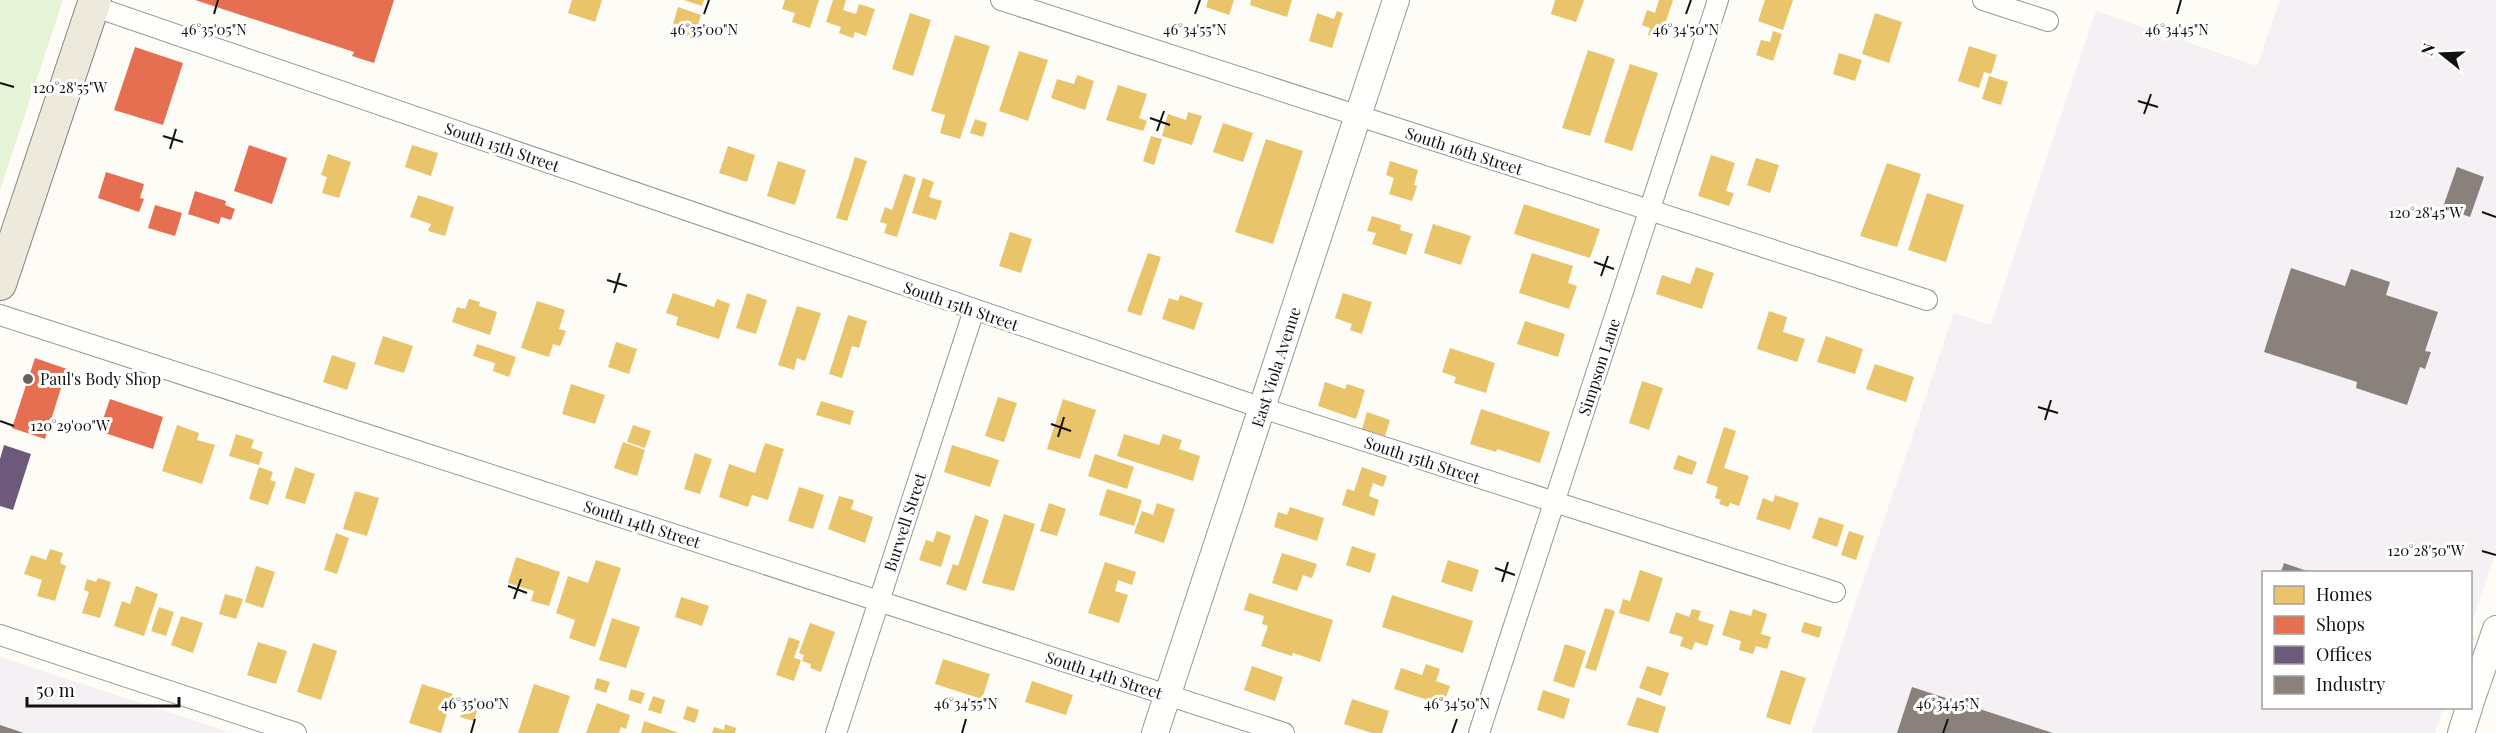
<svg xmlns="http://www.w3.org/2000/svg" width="2496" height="733" font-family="'Playfair Display',serif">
  <rect width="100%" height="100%" fill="#fdfcf7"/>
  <path fill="#f5f0f3" d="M2280,0H2496V551L2471,626L2470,572H2264V708H2443L2435,733H1812L1954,313L1991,325L2096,11L2257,66Z
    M0,657L232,733H0Z"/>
  <path fill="#e7f3d7" d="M0,0H63L0,190Z"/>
  <path fill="#e9c46a" d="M572,0H602L595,22L568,13Z
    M684,0H704L702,6Z
    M785,0H819L810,28L792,22L795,13L782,9Z
    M833,0H846L843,10L856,14L859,4L875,9L866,36L855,32L853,38L839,33L841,27L826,22Z
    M1208,0H1234L1229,15L1206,7Z
    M1251,0H1292L1287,17L1250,5Z
    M1555,0H1584L1576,22L1551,14Z
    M1659,0H1673L1660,39L1648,35L1650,28L1642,25L1647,10L1655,13Z
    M1765,0H1793L1783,30L1758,21Z
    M678,7L701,15L694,38L671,31Z
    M1337,11L1343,13L1332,48L1309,41L1317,13L1334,19Z
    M910,13L931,20L913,76L892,69Z
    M1875,13L1902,22L1889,63L1862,54Z
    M1773,31L1782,34L1773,61L1756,55L1761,40L1770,42Z
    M955,35L990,46L960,139L940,133L945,115L931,111Z
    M1969,46L1997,55L1991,74L1984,72L1979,88L1958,81Z
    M1588,50L1615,59L1590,136L1562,128Z
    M1019,51L1048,60L1028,121L999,111Z
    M1839,53L1862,60L1855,81L1833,74Z
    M1630,64L1658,73L1632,151L1604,142Z
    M1077,75L1094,81L1085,110L1051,98L1057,79L1074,84Z
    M1989,76L2008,82L2001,105L1982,99Z
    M1118,85L1147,94L1139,118L1147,121L1143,131L1106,120Z
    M1188,112L1202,116L1192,145L1162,136L1168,114L1186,120Z
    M975,119L987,123L983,137L970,133Z
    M1223,123L1253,133L1243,162L1213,152Z
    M1151,136L1162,139L1154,165L1143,161Z
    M1266,139L1303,151L1273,244L1235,232Z
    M412,145L438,153L431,176L405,167Z
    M728,146L755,155L747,182L719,173Z
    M328,154L351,162L339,198L322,193L327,177L321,175Z
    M1711,155L1735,163L1726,191L1734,193L1729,206L1698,196Z
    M855,157L867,161L847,221L836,218Z
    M1756,158L1779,165L1770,193L1747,185Z
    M778,161L806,170L795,205L767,196Z
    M1390,161L1418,170L1414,185L1417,186L1412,201L1389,194L1394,178L1386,175Z
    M1887,163L1921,174L1897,247L1860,236Z
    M904,174L916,178L897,237L884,233L887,224L880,222L885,207L892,210Z
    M923,178L934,182L929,197L942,201L936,220L912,213Z
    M1927,193L1964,205L1946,262L1908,250Z
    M418,195L454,207L445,236L428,231L431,224L410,217Z
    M1524,204L1600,229L1590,258L1514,234Z
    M1372,216L1401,225L1400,230L1413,234L1406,255L1372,244L1376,233L1367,231Z
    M1433,224L1471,236L1461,265L1424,253Z
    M1010,232L1032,239L1021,273L999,266Z
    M1148,253L1161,257L1141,316L1127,311Z
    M1532,253L1573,266L1568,283L1577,286L1569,309L1519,293Z
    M1696,267L1714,273L1702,309L1656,294L1662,275L1690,284Z
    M673,293L714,307L717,299L730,304L719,339L676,325L678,317L666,313Z
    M747,293L767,300L756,334L736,328Z
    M1343,293L1372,302L1362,334L1350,330L1352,324L1335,318Z
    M1180,295L1203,303L1194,330L1162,319L1169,298L1178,301Z
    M469,299L480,302L479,306L497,312L490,335L452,322L457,307L465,309Z
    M537,301L565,310L559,329L566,331L560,346L553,344L549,357L521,348Z
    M797,306L821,313L805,361L797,358L794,370L778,365Z
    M1769,311L1787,317L1783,332L1805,339L1797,362L1757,349Z
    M848,315L867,321L859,348L852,346L842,378L829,374Z
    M1525,321L1565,334L1558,357L1517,344Z
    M383,336L413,346L404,373L374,364Z
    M1826,336L1863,349L1855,374L1817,362Z
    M616,342L637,349L629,374L608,367Z
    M477,344L516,357L509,377L493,371L495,363L473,356Z
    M1450,348L1495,363L1486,393L1454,383L1456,377L1442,372Z
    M332,355L356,363L347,390L323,382Z
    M1875,364L1914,377L1906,402L1866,389Z
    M1642,381L1663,388L1649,430L1629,423Z
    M1325,382L1345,389L1347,384L1365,390L1356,419L1318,406Z
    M571,384L605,395L595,424L562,414Z
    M998,397L1017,403L1004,442L985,436Z
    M1063,399L1096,410L1080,459L1047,449Z
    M821,401L854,411L850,425L816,415Z
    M1481,409L1550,432L1540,463L1497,449L1496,452L1470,444Z
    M1367,412L1390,420L1385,436L1362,429Z
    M177,425L199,433L197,440L215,445L202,484L162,471Z
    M633,425L651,431L645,448L627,442Z
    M1724,427L1736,431L1724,468L1749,476L1739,506L1730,503L1728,507L1719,504L1721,500L1715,498L1718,487L1706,483Z
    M236,434L254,440L251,448L263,452L259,465L229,456Z
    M1124,434L1159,445L1163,434L1182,440L1179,449L1200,456L1193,481L1117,456Z
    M623,442L645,450L637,476L614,468Z
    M765,443L784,449L768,500L752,495L748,507L719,497L729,464L755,473Z
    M952,445L999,460L990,487L944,472Z
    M695,453L712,459L700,494L684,489Z
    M1095,454L1134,467L1127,489L1088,476Z
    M1678,455L1697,462L1692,475L1673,469Z
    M259,467L273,472L270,480L276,482L268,505L249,499Z
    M295,467L315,474L305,504L285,498Z
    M1362,467L1387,476L1383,487L1373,483L1369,496L1379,500L1374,516L1342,505L1347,489L1354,491Z
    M799,487L824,495L813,529L788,521Z
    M1107,489L1142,500L1134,526L1099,515Z
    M355,491L379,498L367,536L343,529Z
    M1775,495L1799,503L1790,530L1756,519L1763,498L1773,502Z
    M839,496L854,500L851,509L873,517L865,543L828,529Z
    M1049,503L1066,509L1057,536L1040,531Z
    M1157,503L1175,509L1164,543L1134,533L1142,511L1153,515Z
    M1290,507L1324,518L1317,541L1274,527L1278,512L1287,515Z
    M1004,514L1035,524L1014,591L982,583Z
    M975,515L989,520L966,591L946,584L953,564L958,566Z
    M1819,517L1844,525L1837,547L1812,538Z
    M937,531L951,536L941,567L919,560L926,540L933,542Z
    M1849,531L1864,536L1856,560L1841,555Z
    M336,533L349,538L337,574L324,570Z
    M1352,546L1376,554L1370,573L1346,565Z
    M50,549L63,553L60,563L66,566L55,601L37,596L42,580L24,574L31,555L46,560Z
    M1282,553L1317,564L1312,578L1303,575L1297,591L1272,583Z
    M516,557L560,572L549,606L531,601L534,591L508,583Z
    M596,560L621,568L595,647L569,638L575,620L556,613L568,576L588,583Z
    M1448,560L1479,570L1472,592L1441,582Z
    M1105,562L1136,572L1132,585L1118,580L1115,591L1128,595L1119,623L1088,613Z
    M256,566L275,572L263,608L245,602Z
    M1640,570L1663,578L1649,622L1619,613L1623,599L1630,601Z
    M98,578L111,582L100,618L82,613L89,592L84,590L87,579L96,582Z
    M136,586L158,594L144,636L114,626L122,601L130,604Z
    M1249,593L1333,620L1320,662L1293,653L1292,656L1261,646L1268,626L1262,624L1264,616L1244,610Z
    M225,594L243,599L236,619L219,614Z
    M1392,595L1473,621L1463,653L1382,627Z
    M681,597L709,606L702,626L675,617Z
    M159,607L174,612L166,636L151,631Z
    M1605,608L1615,611L1596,671L1585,668Z
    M1692,609L1701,611L1698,620L1714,625L1707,646L1695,642L1692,650L1680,646L1683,637L1669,633L1676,612L1689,617Z
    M1753,609L1767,614L1761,634L1771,637L1767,649L1756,646L1753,654L1739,650L1741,641L1722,635L1730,610L1751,616Z
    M181,616L203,623L193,653L171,645Z
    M612,618L640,627L626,668L599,660Z
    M1804,622L1822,627L1819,638L1801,632Z
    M810,623L835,632L821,672L810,668L811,664L802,661L804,655L799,653Z
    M789,637L800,641L794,658L801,660L794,681L776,675Z
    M258,642L287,651L276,684L247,675Z
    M313,643L337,651L321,700L297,692Z
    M1565,644L1586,651L1574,688L1553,681Z
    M943,659L990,674L982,699L935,684Z
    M1426,664L1440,669L1436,681L1450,686L1443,705L1394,689L1401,668L1422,675Z
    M1252,666L1283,677L1275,701L1244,690Z
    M1647,666L1669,673L1661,696L1639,688Z
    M1781,670L1806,678L1790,725L1766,717Z
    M597,678L610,682L606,693L594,689Z
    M1032,681L1073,695L1066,715L1025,702Z
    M422,684L453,694L441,733L409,723Z
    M534,684L570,696L558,733H518Z
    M631,689L645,693L641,704L628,700Z
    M1543,690L1570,699L1564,719L1537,710Z
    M653,696L665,700L661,714L648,710Z
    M1637,697L1666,707L1658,733L1627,725Z
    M1352,699L1389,711L1382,733H1372L1344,724Z
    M465,703L478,707L474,721L460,717Z
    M597,703L630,715L626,729L621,727L619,733H586Z
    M687,706L699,710L695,723L683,719Z
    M644,721L679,733H641Z
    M725,724L736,728L735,733H712L714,727L724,730Z"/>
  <path fill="#e76f51" d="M195,0H394L374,63L352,56L354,52Z
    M135,47L183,63L163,125L114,110Z
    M249,145L287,158L272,204L234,191Z
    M106,172L144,184L140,198L144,199L139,212L98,198Z
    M195,191L226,201L225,205L235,209L231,220L221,217L219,224L188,214Z
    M155,205L182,213L175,236L148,228Z
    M35,358L67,369L45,439L12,428Z
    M110,399L163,417L153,449L99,431Z"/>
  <path fill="#6d597a" d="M4,445L31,454L13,510L0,506V459Z"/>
  <path fill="#8a817c" d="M2457,167L2484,177L2470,217L2443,207Z
    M2291,268L2345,286L2351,269L2390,282L2386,295L2438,312L2425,351L2431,352L2425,369L2420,367L2407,405L2356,388L2357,382L2264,352Z
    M2284,563L2310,572H2281Z
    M1912,687L2053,733H1897Z
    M0,725L24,733H0Z"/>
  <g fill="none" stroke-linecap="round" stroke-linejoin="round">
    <g stroke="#979795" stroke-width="22">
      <path id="minor" d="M1001,0L1927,300
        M1983,0L2048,21
        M93,6L1262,408L1835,592
        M0,315L1284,733
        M0,635L296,733
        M836,733L974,310
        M1479,733L1718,0"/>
    </g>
    <g stroke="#979795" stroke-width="28">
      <path id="tertiary" d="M2470,704L2496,629
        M1155,733L1396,0
        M2461,733L2469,708"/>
    </g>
    <g stroke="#858482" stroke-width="34">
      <path id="primary" d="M0,284L95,0"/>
    </g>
    <use href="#minor" stroke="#fffffe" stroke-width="20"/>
    <use href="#tertiary" stroke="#fffffe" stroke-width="26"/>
    <use href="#primary" stroke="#ede9dc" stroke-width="32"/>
  </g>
  <path fill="none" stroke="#111" stroke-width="2" d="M214,14L218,0M704,14L709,0M1195,14L1200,0M1686,14L1691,0M2177,14L2181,0M0,83L14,87M2138,101L2158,107M2144,114L2151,94M1150,118L1170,125M1157,131L1164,111M163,136L183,142M170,149L176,129M2482,212L2496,217M1594,262L1614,269M1601,276L1608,256M607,280L627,286M614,293L620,273M2038,407L2058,413M2045,420L2051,400M0,421L14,426M1051,424L1071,431M1058,437L1064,417M2482,551L2496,555M1495,568L1515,575M1502,582L1508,562M508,586L527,593M514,599L521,579M471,733L475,719M962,733L966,719M1452,733L1457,719M1943,733L1948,719"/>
  <circle fill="#646362" stroke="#fff" stroke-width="2" cx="28" cy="379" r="6"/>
  <g text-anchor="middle" stroke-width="6" stroke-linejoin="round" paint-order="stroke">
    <g font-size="16" fill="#111" stroke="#fff">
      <text transform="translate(502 147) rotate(19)" y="6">South 15th Street</text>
      <text transform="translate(1464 151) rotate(18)" y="6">South 16th Street</text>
      <text transform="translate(961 306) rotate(19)" y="6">South 15th Street</text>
      <text transform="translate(1276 367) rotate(-72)" y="6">East Viola Avenue</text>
      <text transform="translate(1599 367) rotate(-72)" y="6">Simpson Lane</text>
      <text transform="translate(1422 460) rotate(18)" y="6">South 15th Street</text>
      <text transform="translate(905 522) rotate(-72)" y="6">Burwell Street</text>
      <text transform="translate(642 524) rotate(18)" y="6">South 14th Street</text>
      <text transform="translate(1104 675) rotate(18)" y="6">South 14th Street</text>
    </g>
    <g font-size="16" fill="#111" stroke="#fff" text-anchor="start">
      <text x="40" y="385">Paul's Body Shop</text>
    </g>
  </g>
  <g font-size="15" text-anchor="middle" fill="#111" stroke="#fff" stroke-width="6" stroke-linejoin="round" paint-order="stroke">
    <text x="214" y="35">46°35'05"N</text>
    <text x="704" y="35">46°35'00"N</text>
    <text x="1195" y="35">46°34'55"N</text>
    <text x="1686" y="35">46°34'50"N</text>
    <text x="2177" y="35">46°34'45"N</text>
    <text x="70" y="93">120°28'55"W</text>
    <text x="2426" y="218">120°28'45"W</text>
    <text x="70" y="431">120°29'00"W</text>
    <text x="2426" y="556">120°28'50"W</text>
    <text x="475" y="709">46°35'00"N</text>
    <text x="966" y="709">46°34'55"N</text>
    <text x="1457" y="709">46°34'50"N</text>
    <text x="1948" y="709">46°34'45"N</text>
  </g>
  <rect x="2262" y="571" width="210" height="138" fill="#ffffff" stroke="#a0a0a0" stroke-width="1.5"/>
  <rect x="2274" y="586" width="30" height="18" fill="#e9c46a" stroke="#a0a0a0" stroke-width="1.5"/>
  <text x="2316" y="601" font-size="18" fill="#111111">Homes</text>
  <rect x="2274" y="616" width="30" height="18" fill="#e76f51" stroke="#a0a0a0" stroke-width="1.5"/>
  <text x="2316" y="631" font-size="18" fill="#111111">Shops</text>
  <rect x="2274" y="646" width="30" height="18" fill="#6d597a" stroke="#a0a0a0" stroke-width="1.5"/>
  <text x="2316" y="661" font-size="18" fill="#111111">Offices</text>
  <rect x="2274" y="676" width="30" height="18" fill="#8a817c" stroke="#a0a0a0" stroke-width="1.5"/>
  <text x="2316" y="691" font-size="18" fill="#111111">Industry</text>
  <g transform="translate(2442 54) rotate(288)" stroke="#ffffff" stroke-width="4.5" paint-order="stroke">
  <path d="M0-4.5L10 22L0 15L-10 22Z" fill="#111111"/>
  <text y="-9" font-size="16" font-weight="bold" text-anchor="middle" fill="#111111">N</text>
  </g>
  <path d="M27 697v9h152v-9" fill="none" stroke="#111111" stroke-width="3"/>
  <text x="36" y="697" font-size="18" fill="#111111" stroke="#ffffff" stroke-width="4.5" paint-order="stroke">50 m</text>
</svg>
